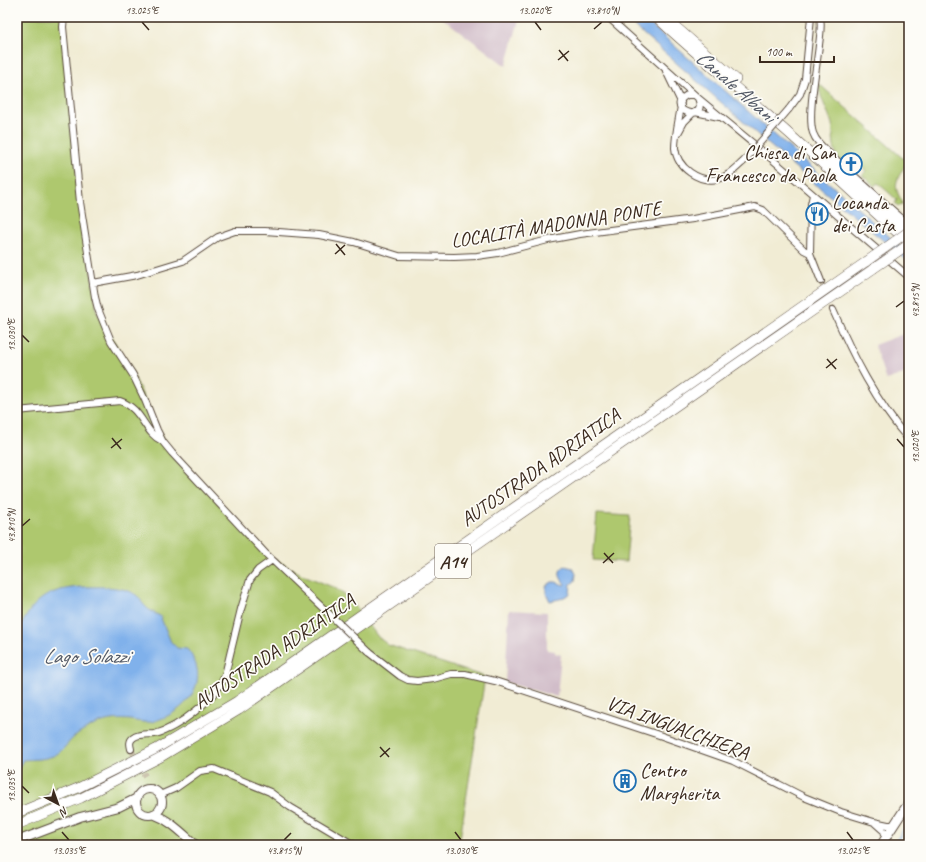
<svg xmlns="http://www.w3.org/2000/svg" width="926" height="862" font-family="Caveat,sans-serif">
  <rect width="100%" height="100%" fill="#fdfcf7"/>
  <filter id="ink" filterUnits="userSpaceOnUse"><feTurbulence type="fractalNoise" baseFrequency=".025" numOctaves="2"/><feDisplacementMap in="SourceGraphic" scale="8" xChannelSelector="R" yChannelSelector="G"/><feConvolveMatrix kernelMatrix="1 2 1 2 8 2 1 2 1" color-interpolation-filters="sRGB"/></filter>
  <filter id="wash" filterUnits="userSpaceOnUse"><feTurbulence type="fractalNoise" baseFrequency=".012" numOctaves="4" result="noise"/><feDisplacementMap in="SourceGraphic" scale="16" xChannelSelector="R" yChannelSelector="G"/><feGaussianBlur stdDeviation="0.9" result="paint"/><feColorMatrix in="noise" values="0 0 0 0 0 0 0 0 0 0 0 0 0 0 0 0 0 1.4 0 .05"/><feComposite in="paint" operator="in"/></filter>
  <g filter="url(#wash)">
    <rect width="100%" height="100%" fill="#f1ecd4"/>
    <path fill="#d1bdc9" d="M441,17H520L506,66Z
      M906,333L909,343V372L886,380L874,345Z
      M509,610L547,612V650L555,651V653L561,655L557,697L505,682Z"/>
    <path fill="#aec86e" stroke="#747946" d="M17,17H62L79,190L97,312L132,372L167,449L271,557L301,574L335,588L349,598L378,637L388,645L485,677L459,845H17Z
      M819,84L907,162C897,180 891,184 903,203L899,207L895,203L897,200L878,183L874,186L862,175L866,171L858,162L860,160L855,155L845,165C843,163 840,161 838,158C832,148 834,135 832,124C829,112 818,96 819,84Z
      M597,514L630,516L626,562L593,560Z"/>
    <path fill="#80b1eb" stroke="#5e6e84" d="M624,17H642L909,254V262L790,163Z
      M565,566L573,568L576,574L575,581L571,584L570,594L560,599L550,601L546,593V586L552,582H556L564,585L565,584C559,577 557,571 565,566Z
      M80,587C95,587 124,585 136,595C140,597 141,602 144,605C148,610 154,613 160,616L171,642L177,648L187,649C214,681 185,714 151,722C144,723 137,721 130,720C120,719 109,719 100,723C91,726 81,732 73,738C67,744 61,753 53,756C43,760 33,759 23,760L17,771V635C31,602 44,590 80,587Z"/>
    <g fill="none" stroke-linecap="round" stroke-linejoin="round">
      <path stroke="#80b1eb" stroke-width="1.5" d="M894,845L909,821"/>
    </g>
  </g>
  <g filter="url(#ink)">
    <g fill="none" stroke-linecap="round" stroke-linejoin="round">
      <path stroke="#cdc5b0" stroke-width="6" stroke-dasharray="6 3" stroke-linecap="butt" d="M821,281L833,310
        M131,749L145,776"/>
      <g stroke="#564739" stroke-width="8">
        <path id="minor" d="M64,17L63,27L80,202L95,297L98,309L111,341L133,375L145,400L157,430L163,442L172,453L266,554L326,611
          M608,17L698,98C709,126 662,109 687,95H694
          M820,17C822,26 820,36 819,45C817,65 807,116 813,133C816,142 825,150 832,156L909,225
          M666,71L681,102
          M698,98L773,160L909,277
          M681,106C679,119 675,135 675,148C677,168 699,183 718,179C728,177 735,169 743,162
          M789,109L800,94L805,79L811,17
          M695,112L719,117
          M678,133L684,122L693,113
          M813,195L811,204L810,253L821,281
          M93,283L137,275L183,261L218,237L235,231H265L319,235L354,242L399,256L454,257L477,256L498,253L548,240L580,234L693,219L755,207L763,210L804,250L810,253
          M833,310C853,356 876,402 909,440
          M17,411L120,401C143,409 143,432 162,441
          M369,652L400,676L408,680L417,681L433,679L451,674H465L495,681L659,735L733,761L804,797L841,812L874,822L888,825H894
          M131,749C130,745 129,741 133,738C139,733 148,735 155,734C178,728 217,698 225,675L241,609L250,580L258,570L272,560
          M160,795L176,788L200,771L214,769L270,792L290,807L354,845
          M875,823L884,831L886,838"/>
      </g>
      <g stroke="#564739" stroke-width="10">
        <path id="major" d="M136 802a13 13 0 1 1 26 0a13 13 0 1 1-26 0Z
          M153,814C170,820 182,833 196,845
          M17,841L80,817L119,807L137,798
          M881,845L909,802"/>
      </g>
      <g stroke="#564739" stroke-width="10">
        <path id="highway" d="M656,17C695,54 737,87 777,123C822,162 864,204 909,243
          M667,19L736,79
          M816,150L909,231
          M17,813L78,788L156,749L237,701L867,261
          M17,825L81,798L161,757L239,710L873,269"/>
      </g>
      <use href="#minor" stroke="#fff" stroke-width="6"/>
      <use href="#major" stroke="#fff" stroke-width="8"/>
      <use href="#highway" stroke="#fff" stroke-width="9"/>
      <g stroke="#564739" stroke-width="8" stroke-linecap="butt">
        <path id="minor-bridge" d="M743,162L789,109
          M326,611L369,652"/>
      </g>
      <g stroke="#564739" stroke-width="10" stroke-linecap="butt">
        <path id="highway-bridge" d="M867,261L909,231
          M873,269L909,244"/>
      </g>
      <use href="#minor-bridge" stroke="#fff" stroke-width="6"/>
      <use href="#highway-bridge" stroke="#fff" stroke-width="9"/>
    </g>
  </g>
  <path fill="none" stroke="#3b2a1e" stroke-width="1.5" d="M142,22L149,30M535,22L541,30M594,29L602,22M559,50L568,61M558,60L569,51M336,244L345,255M335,254L345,245M896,307L904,301M22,335L29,342M827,359L836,369M826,368L837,359M112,438L121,449M897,439L904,447M111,448L122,439M22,526L30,519M604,553L613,563M603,563L614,553M380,747L389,757M380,757L390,748M22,786L29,793M62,832L69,840M455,832L461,840M847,832L853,840M284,840L291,833"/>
  <defs>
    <g id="church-ring" transform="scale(1.15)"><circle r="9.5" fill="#fdfcf7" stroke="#1f6fb2" stroke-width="1.5"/><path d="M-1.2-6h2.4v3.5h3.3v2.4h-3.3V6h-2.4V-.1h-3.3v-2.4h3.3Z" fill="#1f6fb2"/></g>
    <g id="restaurant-ring" transform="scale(1.15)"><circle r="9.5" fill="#fdfcf7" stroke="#1f6fb2" stroke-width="1.5"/><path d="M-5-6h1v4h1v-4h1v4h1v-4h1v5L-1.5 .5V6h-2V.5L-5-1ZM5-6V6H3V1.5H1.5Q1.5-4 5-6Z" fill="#1f6fb2"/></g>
    <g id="building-ring" transform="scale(1.15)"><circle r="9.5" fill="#fdfcf7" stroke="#1f6fb2" stroke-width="1.5"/><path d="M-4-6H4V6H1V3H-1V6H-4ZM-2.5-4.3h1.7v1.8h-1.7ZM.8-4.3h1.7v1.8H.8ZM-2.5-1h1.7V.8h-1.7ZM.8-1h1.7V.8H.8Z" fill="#1f6fb2"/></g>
  </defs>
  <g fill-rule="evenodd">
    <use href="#church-ring" x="851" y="164"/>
    <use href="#restaurant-ring" x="817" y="214"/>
    <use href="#building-ring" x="625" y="781"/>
  </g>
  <g text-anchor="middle" stroke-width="3.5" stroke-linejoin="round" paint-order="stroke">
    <rect fill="#fdfcf7" stroke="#75695f" stroke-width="1" x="435" y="544" width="36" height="34" rx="3"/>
    <g font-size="19" font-weight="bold" fill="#3b2a1e">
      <text x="453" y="568">A14</text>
    </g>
    <g font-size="20" fill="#3b2a1e" stroke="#fdfcf7" text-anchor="start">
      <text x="836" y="159" text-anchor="end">Chiesa di San<tspan x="836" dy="23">Francesco da Paola</tspan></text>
      <text x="832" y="209">Locanda<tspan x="832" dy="23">dei Casta</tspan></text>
      <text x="640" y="777">Centro<tspan x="640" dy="23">Margherita</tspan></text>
    </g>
    <g font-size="20" fill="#3b2a1e" stroke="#fdfcf7">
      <text transform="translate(556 224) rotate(-9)" y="7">LOCALITÀ MADONNA PONTE</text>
      <text transform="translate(540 467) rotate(-35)" y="7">AUTOSTRADA ADRIATICA</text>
      <text transform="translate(274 651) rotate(-34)" y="7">AUTOSTRADA ADRIATICA</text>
      <text transform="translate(678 727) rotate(20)" y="7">VIA INGUALCHIERA</text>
    </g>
    <g font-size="21" font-style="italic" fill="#535966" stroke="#fdfcf7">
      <text transform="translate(736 86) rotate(41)" y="7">Canale Albani</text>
      <text x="86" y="663">Lago Solazzi</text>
    </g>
  </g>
  <rect width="926" height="862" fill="none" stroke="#fdfcf7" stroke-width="44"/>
  <g transform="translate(58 804) rotate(139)" stroke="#fdfcf7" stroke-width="3" paint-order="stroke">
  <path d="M0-3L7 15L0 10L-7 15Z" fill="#3b2a1e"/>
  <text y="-6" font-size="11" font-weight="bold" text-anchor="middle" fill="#3b2a1e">N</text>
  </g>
  <path d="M760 56v6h74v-6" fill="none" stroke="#3b2a1e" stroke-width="2"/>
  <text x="766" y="56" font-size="12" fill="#3b2a1e" stroke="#fdfcf7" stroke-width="3" paint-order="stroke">100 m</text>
  <rect x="22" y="22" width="882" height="818" fill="none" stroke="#3b2a1e" stroke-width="1.5"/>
  <g font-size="10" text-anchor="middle" fill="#3b2a1e">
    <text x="142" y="14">13.025°E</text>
    <text x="535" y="14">13.020°E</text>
    <text x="602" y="14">43.810°N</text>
    <text transform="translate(915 301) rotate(-90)" y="4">43.815°N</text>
    <text transform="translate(11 335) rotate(-90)" y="4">13.030°E</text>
    <text transform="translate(915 447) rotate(-90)" y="4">13.020°E</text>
    <text transform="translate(11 526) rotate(-90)" y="4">43.810°N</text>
    <text transform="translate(11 786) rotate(-90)" y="4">13.035°E</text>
    <text x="69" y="854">13.035°E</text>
    <text x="284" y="854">43.815°N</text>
    <text x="461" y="854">13.030°E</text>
    <text x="853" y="854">13.025°E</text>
  </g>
</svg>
